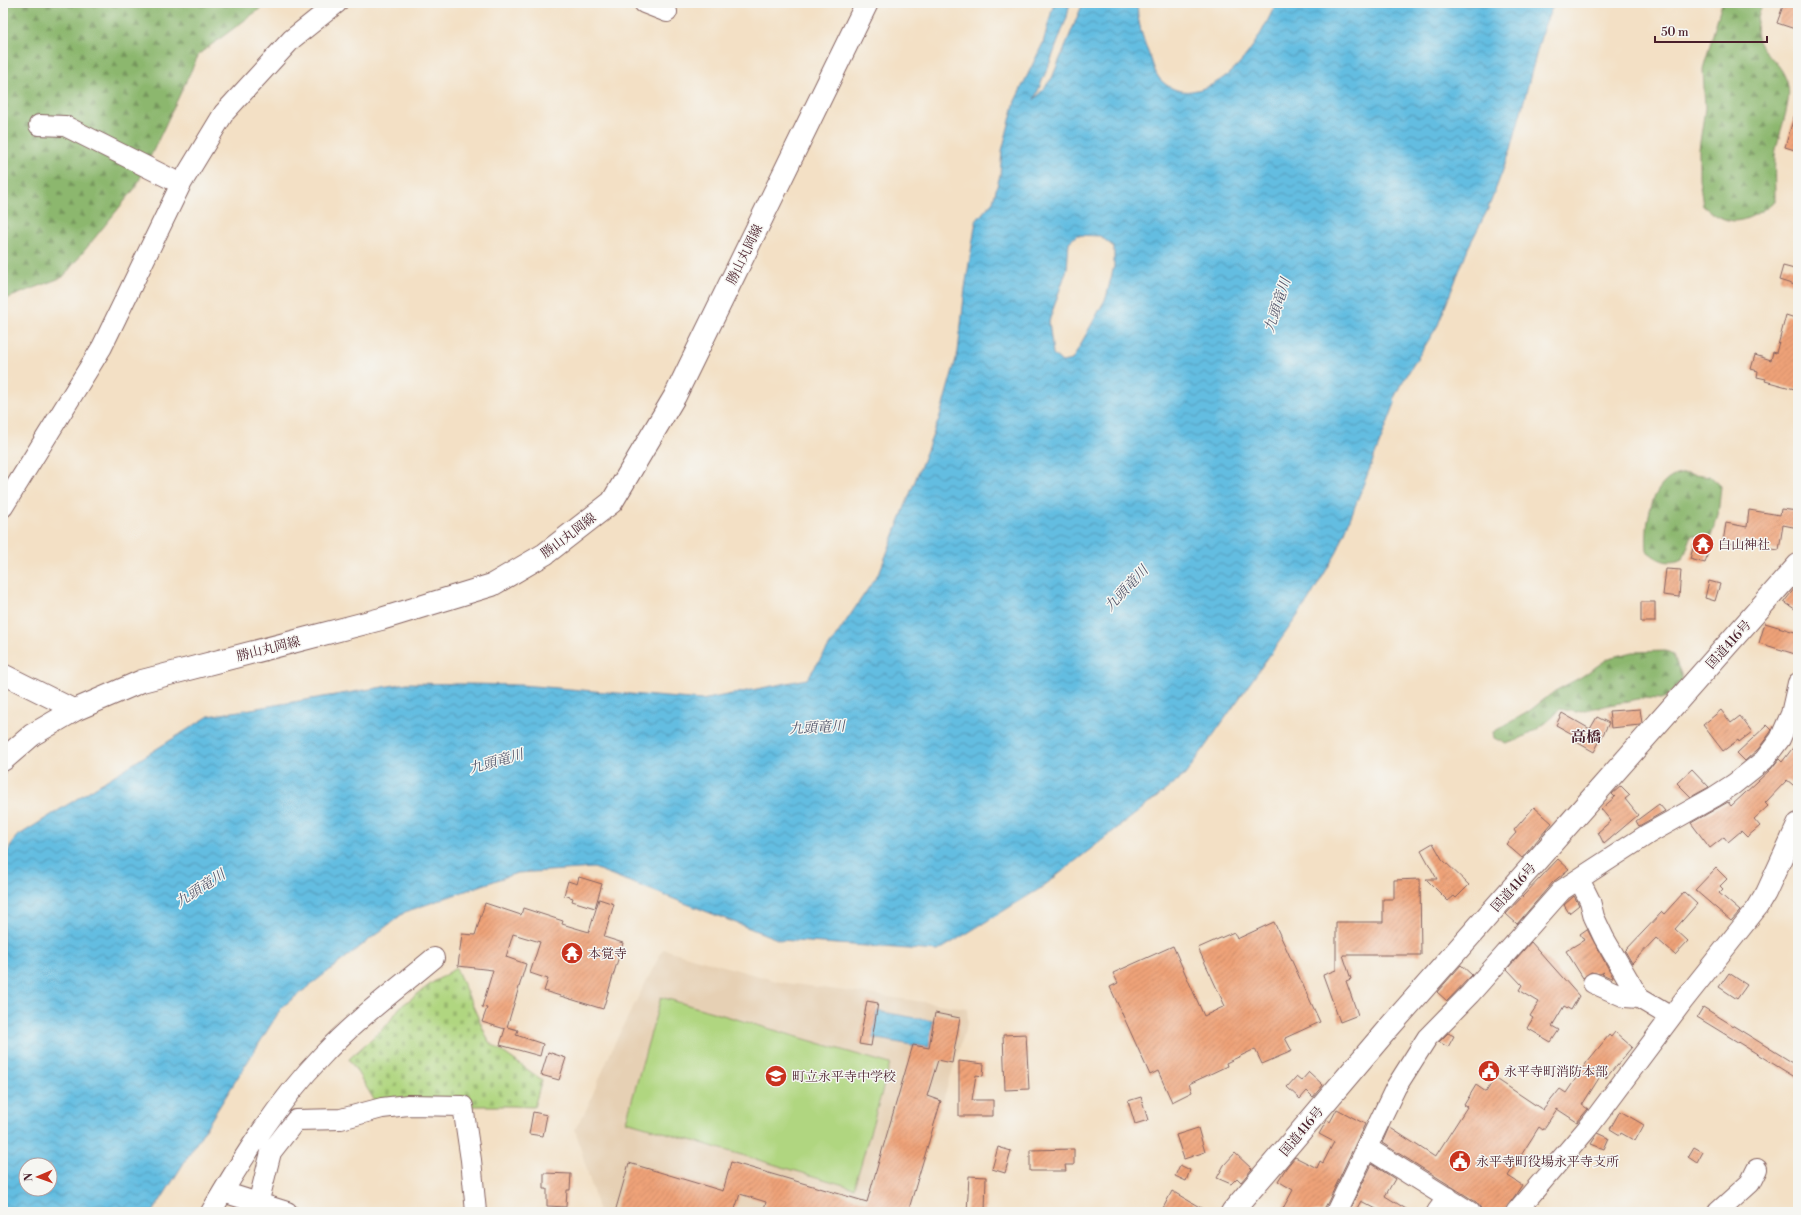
<svg xmlns="http://www.w3.org/2000/svg" width="1801" height="1215" font-family="'Libre Bodoni','Noto Serif JP',serif">
  <defs>
    <pattern id="forest-firs" width="22" height="20" patternUnits="userSpaceOnUse"><rect width="22" height="20" fill="#8cb76e"/><path d="M5 1l3.5 6h-7zM16 11l3.5 6h-7z" fill="#74945b"/></pattern>
    <pattern id="cemetery-stones" width="16" height="16" patternUnits="userSpaceOnUse"><rect width="16" height="16" fill="#b0d680"/><path d="M2 7V4a2 2 0 0 1 4 0v3zM10 15v-3a2 2 0 0 1 4 0v3z" fill="#99b76f"/></pattern>
    <pattern id="water-waves" width="16" height="10" patternUnits="userSpaceOnUse"><rect width="16" height="10" fill="#63bde1"/><path d="M0 5q4-4 8 0t8 0" fill="none" stroke="#5499b7"/></pattern>
    <pattern id="building-hatch" width="6" height="6" patternUnits="userSpaceOnUse"><rect width="6" height="6" fill="#efa378"/><path d="M-1 1l2-2M0 6l6-6M5 7l2-2" fill="none" stroke="#c48463"/></pattern>
  </defs>
  <rect width="100%" height="100%" fill="#f6f6f2"/>
  <filter id="ink" filterUnits="userSpaceOnUse"><feTurbulence type="fractalNoise" baseFrequency=".025" numOctaves="2"/><feDisplacementMap in="SourceGraphic" scale="8" xChannelSelector="R" yChannelSelector="G"/><feConvolveMatrix kernelMatrix="1 2 1 2 8 2 1 2 1" color-interpolation-filters="sRGB"/></filter>
  <filter id="wash" filterUnits="userSpaceOnUse"><feTurbulence type="fractalNoise" baseFrequency=".012" numOctaves="4" result="noise"/><feDisplacementMap in="SourceGraphic" scale="16" xChannelSelector="R" yChannelSelector="G"/><feGaussianBlur stdDeviation="0.9" result="paint"/><feColorMatrix in="noise" values="0 0 0 0 0 0 0 0 0 0 0 0 0 0 0 0 0 1.4 0 .05"/><feComposite in="paint" operator="in"/></filter>
  <g filter="url(#wash)">
    <rect width="100%" height="100%" fill="#f3e0c5"/>
    <path fill="#e6d0b4" d="M663,949L780,982L967,1008L968,1021L908,1212H599L575,1129L585,1112L616,1040Z"/>
    <path fill="#b0d680" stroke="#7d7a56" d="M661,997L890,1064L854,1188L626,1121Z"/>
    <path fill="url(#forest-firs)" stroke="#6b6b4c" d="M3,3H268L199,54L136,187L63,277L3,300Z
      M1722,3H1763C1741,57 1779,47 1788,86C1792,104 1777,137 1775,156C1774,171 1775,187 1775,202C1746,221 1733,231 1703,206L1699,178V149L1705,108L1703,69Z
      M1687,473L1710,476L1721,486L1718,516L1710,539L1692,535L1683,559C1668,565 1659,561 1647,551C1645,528 1649,489 1672,477C1676,474 1683,474 1687,473Z
      M1666,651L1673,654L1683,679L1666,697L1661,699L1643,698L1576,712L1560,709C1547,725 1525,738 1506,744L1494,738L1493,732L1528,712L1555,691L1581,677L1609,658L1633,652Z"/>
    <path fill="url(#cemetery-stones)" stroke="#7d7a56" d="M456,968L489,1042L542,1080L534,1107L512,1106H378L349,1059L387,1025L400,1007L432,983Z"/>
    <path fill="url(#water-waves)" stroke="#566e86" fill-rule="evenodd" d="M1054,3H1070L1067,17L1051,60L1034,100L1052,78L1083,3H1138C1135,16 1145,46 1151,59C1153,65 1155,73 1159,78C1167,88 1180,93 1192,91C1234,85 1260,39 1276,3H1554L1543,29L1511,149L1488,209L1468,248L1438,325L1400,386L1394,398L1395,403L1386,427L1337,552L1308,601L1185,775L1041,888L938,951L780,940L594,868L517,873L405,912L282,1007L153,1212H3V860L16,837L209,716L407,683L521,685L702,700L807,679L880,571L939,419L958,352L965,288L976,221L993,201L1000,175L1002,151L1015,101L1043,43ZM1077,235L1100,236L1114,247V266L1106,298L1072,360L1062,362L1053,354L1049,321L1067,269L1069,242ZM26,1165H50V1189H26Z
      M877,1011L933,1021L929,1048L872,1038Z"/>
    <g id="blocks">
      <path fill="url(#building-hatch)" d="M1784,3H1798V30L1777,23Z
        M1795,114H1798V151L1785,147Z
        M1783,266L1798,270V286L1779,280Z
        M1786,315L1798,319V390L1765,381L1766,379L1757,377L1758,371L1751,369L1755,355L1771,360L1773,352L1776,353Z
        M1781,509L1798,511V528L1783,525L1779,550L1764,548L1765,544L1740,540V545L1723,542L1726,523L1747,527L1749,510L1780,515Z
        M1695,541L1710,545L1705,563L1690,559Z
        M1666,569L1681,570L1679,597L1663,595Z
        M1709,581L1720,584L1715,601L1705,598Z
        M1798,584V611L1784,602Z
        M1641,602H1655V622H1641Z
        M1765,623L1798,633V644L1795,654L1759,643Z
        M1640,709L1642,723L1640,725L1611,728L1609,711Z
        M1721,710L1731,723L1740,716L1752,732L1739,742L1738,740L1723,751L1703,725Z
        M1562,713L1590,729L1597,717L1609,723L1594,752L1573,740L1576,736L1556,725Z
        M1767,725L1772,730L1770,733L1759,748L1745,761L1737,753Z
        M1798,741V789L1787,780L1765,803L1768,806L1754,819L1760,826L1747,837L1741,831L1728,842L1724,837L1710,848L1691,823L1728,802L1731,806L1771,769L1779,759L1782,762Z
        M1692,769L1709,787L1691,797L1677,783Z
        M1621,786L1630,795L1625,799L1638,815L1604,844L1598,832L1611,821L1601,809L1615,797L1612,794Z
        M1659,804L1665,811L1639,826L1636,821Z
        M1534,807L1552,823L1522,858L1506,844L1516,833L1514,830Z
        M1433,843L1442,859L1469,885L1456,898L1454,896L1448,901L1426,879H1437L1421,850Z
        M1558,859L1569,869L1553,882L1517,924L1506,914Z
        M1716,868L1727,879L1720,886L1723,889L1719,893L1740,911L1731,921L1695,890Z
        M579,877L602,884L595,908L572,901L573,898L564,895L568,881L577,884Z
        M1420,879L1421,955H1343L1351,979L1346,981L1358,1015L1340,1022L1323,975L1336,970V922H1383V899H1394V880Z
        M1684,892L1697,904L1675,929L1688,941L1675,955L1656,938L1632,963L1625,951L1662,912L1664,914Z
        M1574,896L1579,905L1569,913L1564,905Z
        M599,899L614,904L604,937L623,943L603,1009L544,991L548,979L530,973L540,942L513,934L506,957L526,964L507,1027L518,1030L516,1035L543,1044L540,1056L500,1045L505,1029L482,1022L487,1008L482,1007L493,970L458,966L462,934L475,935L485,903L521,915L523,908L563,921L562,924L589,932Z
        M1274,922L1320,1022L1285,1038L1292,1051L1262,1064L1255,1049L1226,1063L1227,1066L1189,1084L1192,1092L1172,1102L1158,1071L1150,1075L1110,987L1118,983L1113,973L1173,946L1204,1016L1225,1006L1198,948L1234,932L1237,939Z
        M1587,929L1613,977L1611,978L1602,974L1604,972L1600,974L1591,972L1583,978L1566,951L1584,940L1580,934Z
        M1531,942L1579,996L1571,1010L1564,1006L1552,1026L1559,1030L1551,1042L1527,1028L1533,1018L1530,1016L1539,1002L1519,990L1522,985L1507,969Z
        M1461,965L1472,975L1447,1001L1437,992Z
        M1729,973L1747,985L1737,999L1719,987Z
        M867,1001L878,1003L871,1046L859,1044Z
        M1703,1007L1798,1066V1079L1697,1017Z
        M935,1013L960,1018L952,1063L938,1060L927,1096L941,1101L908,1212H763L766,1202L740,1194L734,1212H615L629,1163L723,1191L731,1162L867,1202L913,1045L929,1048Z
        M1615,1032L1632,1047L1606,1078L1601,1075L1582,1105L1588,1109L1577,1122L1557,1109L1543,1130L1539,1127L1508,1176L1522,1185L1504,1212H1484L1476,1202L1454,1188L1382,1143L1389,1127L1435,1157L1467,1107L1464,1105L1476,1085L1486,1092L1495,1078L1543,1110L1560,1089L1566,1093L1587,1062L1609,1035L1611,1037Z
        M1448,1033L1454,1036L1448,1047L1439,1042Z
        M1026,1034L1029,1089L1005,1090L1003,1035Z
        M548,1052L566,1058L559,1080L541,1075Z
        M959,1061L984,1064L983,1076L976,1075L972,1100H993V1116H959Z
        M1309,1072L1323,1085L1313,1097L1307,1091L1300,1099L1287,1087L1296,1077L1301,1081Z
        M1141,1097L1148,1120L1135,1124L1128,1101Z
        M1337,1109L1365,1124L1328,1202L1322,1212H1281L1293,1190L1278,1181L1286,1168L1295,1157L1317,1168L1320,1161L1323,1163L1334,1142L1319,1134L1327,1120L1330,1122Z
        M1620,1111L1644,1125L1635,1141L1621,1133L1620,1135L1610,1129Z
        M533,1112L547,1115L543,1136L529,1134Z
        M1198,1128L1205,1152L1184,1159L1176,1135Z
        M1598,1133L1609,1138L1604,1149L1591,1144Z
        M998,1147L1011,1151L1005,1173L992,1169Z
        M1694,1147L1703,1152L1697,1163L1688,1157Z
        M1074,1149V1165H1065L1066,1171H1030V1150Z
        M1235,1153L1252,1169L1241,1182L1237,1178L1231,1184L1217,1178L1224,1165Z
        M1372,1164L1395,1179L1385,1196L1411,1212H1382L1361,1201L1355,1212L1349,1211Z
        M1180,1165L1190,1170L1186,1181L1175,1176Z
        M544,1173L571,1174L570,1190H567L566,1207L547,1206V1189H544Z
        M969,1176L986,1177L985,1212H967Z
        M1172,1191L1208,1212H1161Z"/>
    </g>
  </g>
  <g filter="url(#ink)">
    <use href="#blocks" fill-opacity="0" stroke="#856361" stroke-width="1"/>
    <g fill="none" stroke-linecap="round" stroke-linejoin="round">
      <g stroke="#856361" stroke-width="22">
        <path id="minor" d="M644,3L667,12
          M39,125L65,126L181,184
          M3,507L102,347L181,184L224,113L292,39L337,3
          M3,674L75,710
          M1579,879L1590,901L1594,917L1604,938L1639,998L1671,1017
          M1593,983L1625,997L1639,998
          M1366,1147L1470,1212
          M223,1192L287,1212
          M258,1204L271,1152L296,1120L341,1119L382,1108L408,1105L463,1106L471,1160L476,1212
          M211,1212C243,1157 278,1102 322,1056C355,1020 396,990 434,958
          M1336,1212L1396,1087L1427,1038L1470,994L1562,890L1648,834L1714,797L1734,784L1764,760L1780,739L1791,714L1798,683
          M1437,1212L1448,1197
          M1516,1212L1591,1124L1683,1001L1757,908L1766,893L1798,823
          M1718,1212L1750,1183L1757,1169"/>
      </g>
      <g stroke="#856361" stroke-width="24">
        <path id="major" d="M3,760L32,735L75,710L142,681L381,619L492,585L545,554L612,502L675,396L867,3"/>
      </g>
      <g stroke="#856361" stroke-width="24">
        <path id="highway" d="M1232,1212L1385,1032L1798,565"/>
      </g>
      <use href="#minor" stroke="#fff" stroke-width="20"/>
      <use href="#major" stroke="#fff" stroke-width="22"/>
      <use href="#highway" stroke="#fff" stroke-width="22"/>
    </g>
  </g>
  <defs>
    <g id="temple-disc" transform="scale(1.15)"><circle r="9.5" fill="#c8321e" stroke="#f6f6f2"/><path d="M0-6L5-2H3V0L6.5 2.5H4V6H1.5V3h-3V6H-4V2.5H-6.5L-3 0V-2H-5Z" fill="#fff"/></g>
    <g id="civic-disc" transform="scale(1.15)"><circle r="9.5" fill="#c8321e" stroke="#f6f6f2"/><path d="M-.6-6.5H3V-4.5H.6V-3L4-1V1h2V6H-6V1h2V-1L-.6-3ZM-1.2 2.5V6h2.4V2.5Z" fill="#fff"/></g>
    <g id="school-disc" transform="scale(1.15)"><circle r="9.5" fill="#c8321e" stroke="#f6f6f2"/><path d="M0-5L7-2L0 1L-7-2ZM-4 1L0 2.5L4 1V4Q0 6-4 4Z" fill="#fff"/></g>
  </defs>
  <g fill-rule="evenodd">
    <use href="#temple-disc" x="1703" y="544"/>
    <use href="#temple-disc" x="572" y="953"/>
    <use href="#civic-disc" x="1489" y="1071"/>
    <use href="#school-disc" x="776" y="1076"/>
    <use href="#civic-disc" x="1460" y="1161"/>
  </g>
  <g text-anchor="middle" stroke-width="3" stroke-linejoin="round" paint-order="stroke">
    <g font-size="13" fill="#4a1f2b" stroke="#f6f6f2">
      <text transform="translate(744 254) rotate(-64)" y="5">勝山丸岡線</text>
      <text transform="translate(568 535) rotate(-37)" y="5">勝山丸岡線</text>
      <text transform="translate(1728 644) rotate(-48)" y="5">国道416号</text>
      <text transform="translate(268 648) rotate(-14)" y="5">勝山丸岡線</text>
      <text transform="translate(1513 887) rotate(-48)" y="5">国道416号</text>
      <text transform="translate(1301 1131) rotate(-50)" y="5">国道416号</text>
    </g>
    <g font-size="13" fill="#4a1f2b" stroke="#f6f6f2" text-anchor="start">
      <text x="1718" y="549">白山神社</text>
      <text x="588" y="958">本覚寺</text>
      <text x="1504" y="1076">永平寺町消防本部</text>
      <text x="792" y="1081">町立永平寺中学校</text>
      <text x="1476" y="1166">永平寺町役場永平寺支所</text>
    </g>
    <g font-size="14" font-style="italic" fill="#53566b" stroke="#f6f6f2">
      <text transform="translate(1277 305) rotate(-72)" y="5">九頭竜川</text>
      <text transform="translate(1126 588) rotate(-47)" y="5">九頭竜川</text>
      <text transform="translate(817 727) rotate(-3)" y="5">九頭竜川</text>
      <text transform="translate(496 761) rotate(-16)" y="5">九頭竜川</text>
      <text transform="translate(200 888) rotate(-33)" y="5">九頭竜川</text>
    </g>
    <g font-size="15" font-weight="bold" fill="#4a1f2b" stroke="#f6f6f2">
      <text x="1586" y="742">高橋</text>
    </g>
  </g>
  <rect width="1801" height="1215" fill="none" stroke="#f6f6f2" stroke-width="16"/>
  <g transform="translate(38 1177) rotate(268)"><circle r="19" fill="#f6f6f2" stroke="#b1a0a2"/>
  <path d="M0-3L7 15L0 10L-7 15Z" fill="#c8321e"/>
  <text y="-6" font-size="11" font-weight="bold" text-anchor="middle" fill="#4a1f2b">N</text>
  </g>
  <path d="M1655 36v6h112v-6" fill="none" stroke="#4a1f2b" stroke-width="2"/>
  <text x="1661" y="36" font-size="12" fill="#4a1f2b" stroke="#f6f6f2" stroke-width="3" paint-order="stroke">50 m</text>
</svg>
